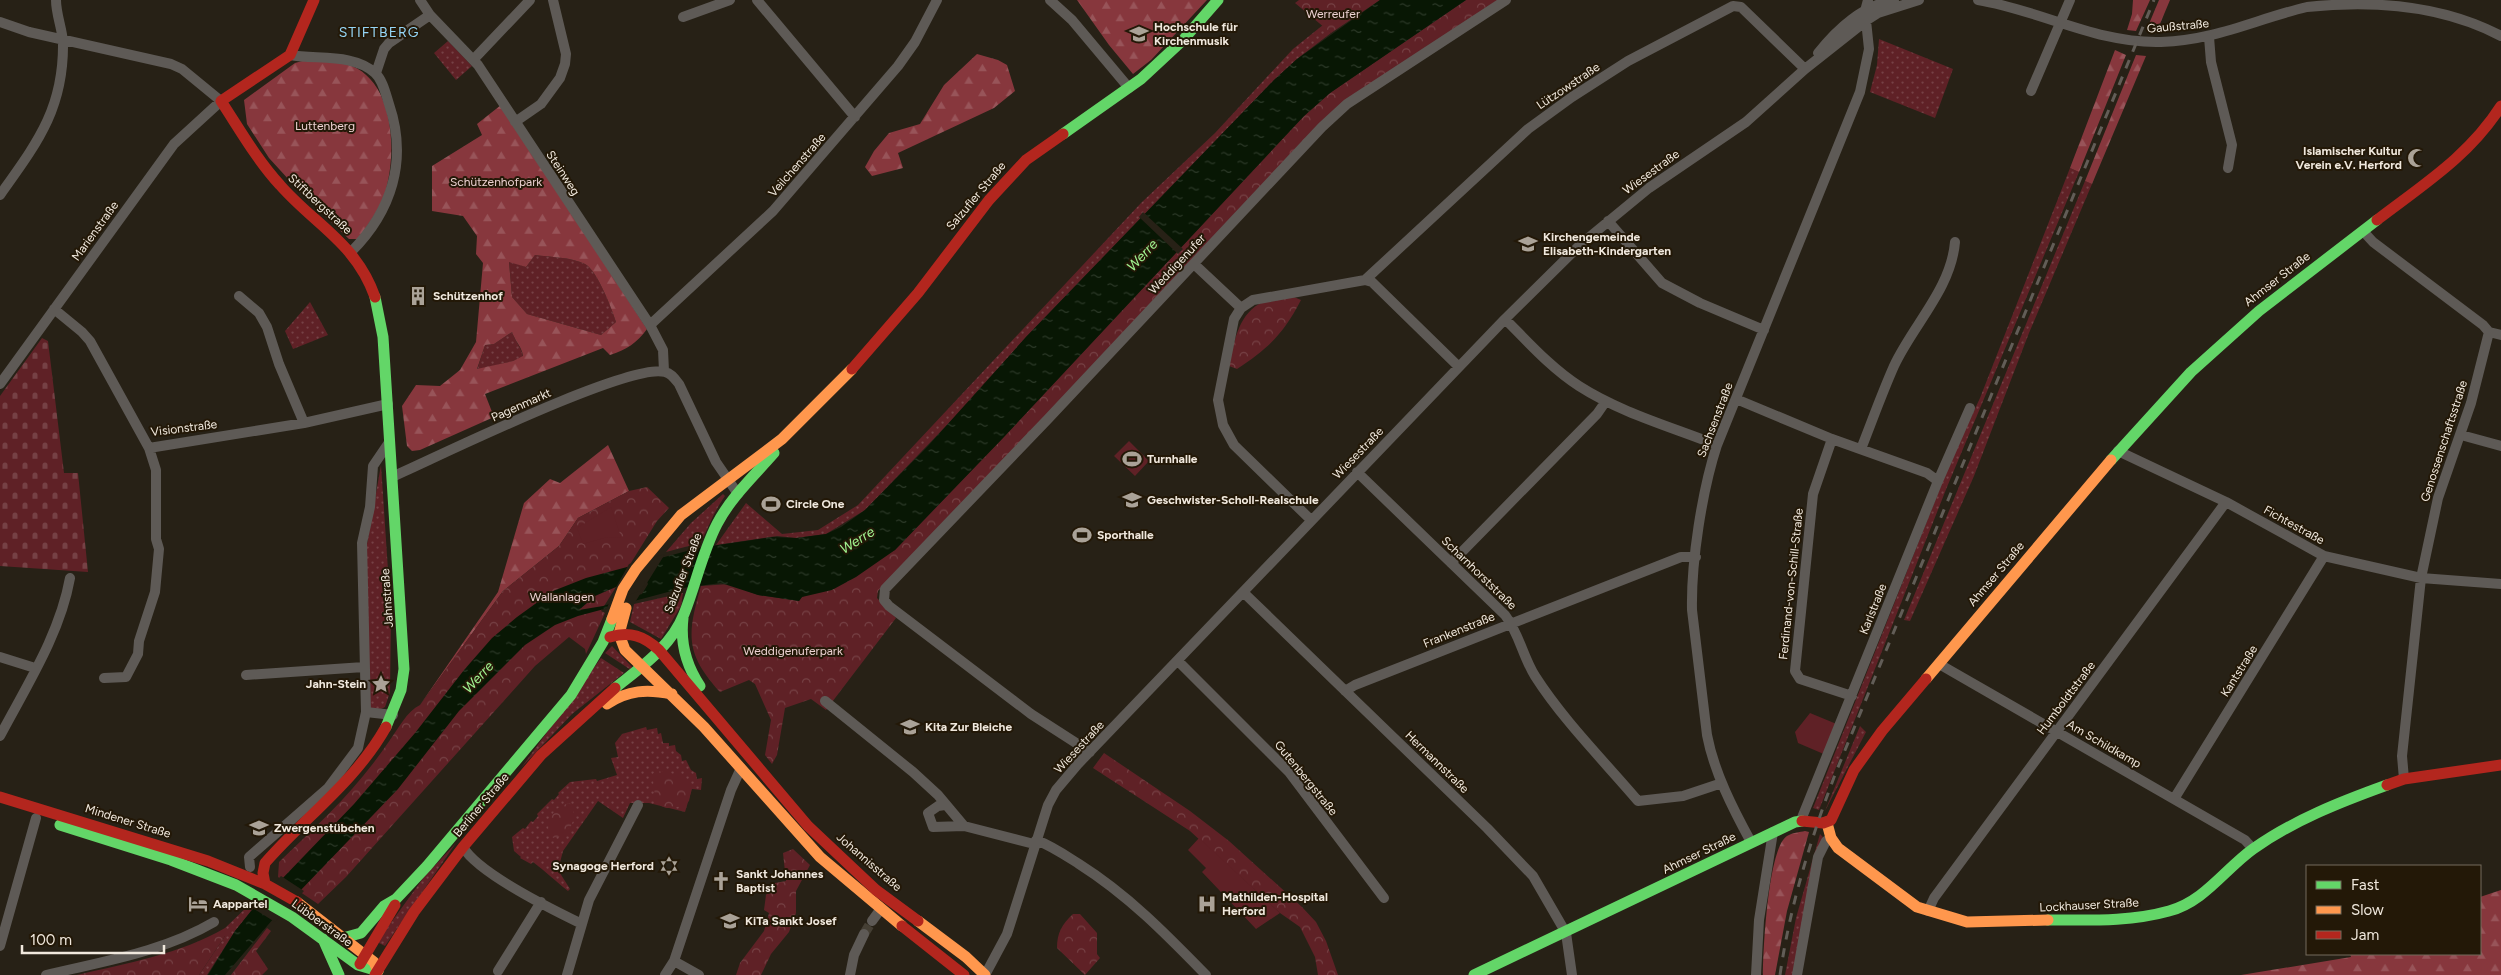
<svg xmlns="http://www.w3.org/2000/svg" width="2501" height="975" font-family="Figtree,sans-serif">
  <defs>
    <pattern id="grass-dots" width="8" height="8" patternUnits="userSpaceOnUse" patternTransform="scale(1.25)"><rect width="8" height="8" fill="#5f2126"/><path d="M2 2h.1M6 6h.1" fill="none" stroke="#764145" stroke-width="1.8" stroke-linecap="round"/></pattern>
    <pattern id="forest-firs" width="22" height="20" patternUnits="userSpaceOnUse" patternTransform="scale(1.25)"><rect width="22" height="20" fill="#87373d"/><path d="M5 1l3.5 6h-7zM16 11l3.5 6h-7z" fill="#985459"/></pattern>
    <pattern id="cemetery-stones" width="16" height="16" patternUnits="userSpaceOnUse" patternTransform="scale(1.25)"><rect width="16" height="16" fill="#5f2126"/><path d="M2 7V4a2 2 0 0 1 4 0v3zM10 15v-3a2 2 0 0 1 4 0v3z" fill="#764145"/></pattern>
    <pattern id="park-crowns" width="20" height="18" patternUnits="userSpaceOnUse" patternTransform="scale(1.25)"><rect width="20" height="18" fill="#5f2126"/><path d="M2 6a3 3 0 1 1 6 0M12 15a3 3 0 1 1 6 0" fill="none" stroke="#764145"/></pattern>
    <pattern id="water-ripples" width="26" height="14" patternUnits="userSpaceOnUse" patternTransform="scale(1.25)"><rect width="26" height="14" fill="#081704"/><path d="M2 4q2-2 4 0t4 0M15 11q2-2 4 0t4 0" fill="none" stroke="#2c3928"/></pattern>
  </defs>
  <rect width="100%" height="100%" fill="#272116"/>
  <path fill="url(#grass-dots)" d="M1323,25L1331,33L1297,59L1274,80L1026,337L972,399L865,510L826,534L796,538L777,536L716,545L746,503L782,534L818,530L858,505L1141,203L1215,133L1293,49Z
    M1879,39L1953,69L1935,118L1870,92L1877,65Z
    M448,41L472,66L456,80L434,53Z
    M2070,168L2079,172L1947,487L1819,810L1813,808L1952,458L1980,398Z
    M2085,181L2092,184L2029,333L1974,476L1910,621L1904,620Z
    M535,255C550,257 571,257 585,264C597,270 612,309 616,322L601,335L527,314L512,297L509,261L526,267Z
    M310,302L328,335L293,349L285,331Z
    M512,332C515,341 522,348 523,357L513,361L477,370L485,345L494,344Z
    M381,465L391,615L390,692L385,707L379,710L368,708L364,561Z
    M723,494L725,496C713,513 710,525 700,543L666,552L691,523Z
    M683,593L681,606L661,639L630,622L634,604Z
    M612,646L632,667L631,670L605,653Z
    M601,658L624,673L572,714L521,768Z
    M1860,726L1866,732L1825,811Z
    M646,727L647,730L657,728L658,734L661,733L663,743H669V746L675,745L676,751L681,755L682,761L686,760L691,770L696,773L697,779L702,778L701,790L692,789L685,812L649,803H630L623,818L598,801L563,851L558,870L570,889L568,891C554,880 545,871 533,862L531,864L520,858L521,857L514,851L512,837L523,828L525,829L531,821L533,822L538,816L537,814L552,799L554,800L559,794L558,793L570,782L596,779L597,781L617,775L611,758L618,757L615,743L622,734Z
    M1820,834L1823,837L1818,849L1794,975H1785L1796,918Z
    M456,843L385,946L377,942L424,877Z
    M249,905L254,908L235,931L207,975H199L225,936V928Z"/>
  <path fill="url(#forest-firs)" fill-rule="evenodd" d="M1077,0H1207L1151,60L1133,74L1109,45Z
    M2133,0H2150L2136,31L2127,30L2132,14Z
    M2159,0H2170L2157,31H2146Z
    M2115,50L2126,55L2079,172L2070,168Z
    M977,54L998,60L1007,65L1015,91L994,108L898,153L903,168L872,176L865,167L874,151L889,133L920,124L944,85Z
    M2136,55L2146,56L2092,184L2085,181Z
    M306,60C319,61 339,60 352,66C395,84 397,154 385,193C379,210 368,225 358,239H349L301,193L269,158L247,124L244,100L295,63Z
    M501,105L647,329C637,343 626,350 610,355L603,348L485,394L494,417L420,450L412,451L407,446L402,406L416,385L440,386L460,370L476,342L483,263L476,254L477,236L463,216L432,211V166L482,135L477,124ZM535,255C550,257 571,257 585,264C597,270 612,309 616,322L601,335L527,314L512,297L509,262L526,267ZM512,332C515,341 522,347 523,356L513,361L477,369L485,345L494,344Z
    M608,445L629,491L578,518L559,546L503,591L420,705L498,592L524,503L550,479L560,483Z
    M1805,831L1809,832L1787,911L1775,975H1763C1763,951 1768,848 1787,836C1792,833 1800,832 1805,831Z
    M2501,890V975H2241L2351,957L2350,954H2480V897Z"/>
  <path fill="url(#cemetery-stones)" d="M42,338L48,341L64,473H78L88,572L0,566V396Z"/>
  <path fill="url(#park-crowns)" d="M1299,0H1380L1331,33L1295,3Z
    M1466,0H1501L1346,102L878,591L877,598L896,618L826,710L811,699L785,708L777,755L772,764L765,755L771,720L755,684L749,680L720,692C685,653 687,635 701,586L729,584L758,595L799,601L802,597L895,550L1002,439L1304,116L1330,93Z
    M1294,297L1301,300C1284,333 1269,348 1237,369L1229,366C1234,344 1237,317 1259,304C1268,299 1283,299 1294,297Z
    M647,487L669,508L657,521L601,611L605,613L586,654L585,649L569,637L535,666L346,877L318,904L278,877L279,862C322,821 357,789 390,740C398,729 407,711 420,705L503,591L559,546L578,518L629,491Z
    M1104,753L1190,811L1229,841L1302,907L1316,922L1326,941L1338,975H1318L1315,957L1300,927L1280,913L1190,831L1093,768Z
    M664,771L686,778L691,791L689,801C681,808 662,813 656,800C654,793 654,783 652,775L655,772Z
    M570,803L575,816L571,826L562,836L553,838L548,830C550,815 554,807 570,803Z
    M793,849L810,865L796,891V913L789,932L771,954L761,975H736L740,963L764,931L769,913L764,910L766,895L775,883L786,881L783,853Z
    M1073,914H1080L1097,933V954L1100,958L1085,975L1057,948C1057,933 1062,924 1073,914Z
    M225,928V936L199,975H77C128,963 180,954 225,928Z
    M267,928L271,931L256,951L268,969L262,975H231Z"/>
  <path fill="#5f2126" d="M1129,441L1149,461L1135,476L1114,456Z
    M611,507L621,537L604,538L583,544L577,528Z
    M1810,713L1839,725L1826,755L1798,743L1795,732Z
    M1199,838L1280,913L1256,929L1202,872L1206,868L1188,850Z"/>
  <path fill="url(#water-ripples)" fill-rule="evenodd" d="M1380,0H1466L1330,93L1304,116L1002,439L895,550L856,577L832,590L802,597L799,601L758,595L721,583L683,588L578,616L555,625L525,645L459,711L398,789L274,918L225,975H208L235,931L251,911L354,804L415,733L464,670L492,638L517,617L553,591L586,578L698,548L772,537L796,538L826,534L841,527L865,510L928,446L1026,337L1274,80L1297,59ZM637,578H645L648,584L642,594L603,606L579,610L595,596Z"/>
  <path fill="#272116" d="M1143,212L1183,249L1178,254L1139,217Z
    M665,554L634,604L605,612L610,601L640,591L645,584L644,581H638L615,589L629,564Z
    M281,876L304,891L275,922L251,907Z"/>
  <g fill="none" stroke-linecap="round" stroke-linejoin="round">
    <path stroke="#453f34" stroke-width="10" stroke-dasharray="10 5" stroke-linecap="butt" d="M864,934L872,921"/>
    <path stroke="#5e5a56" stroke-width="10" d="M420,0L430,15L478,65L650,325L663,350L664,371
      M757,0L855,117
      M1050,0L1072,20L1129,88
      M1978,0C2040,10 2097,44 2161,42C2217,40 2256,19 2307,7C2374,0 2442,5 2501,36
      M683,17L730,0
      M0,22L29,32L171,64L182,69L221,101L174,144L0,384
      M2209,37L2211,62L2232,145L2228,168
      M1818,53C1838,28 1862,6 1894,0
      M290,55C317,60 353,53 375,73C383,80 386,95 389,104C408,160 392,211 351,252
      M473,60L530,0
      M376,73L384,49L389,43L430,15
      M2031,91L2070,0
      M515,122L541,104L560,78L565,64L566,54L553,0
      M0,195C37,143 64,109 63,42C62,28 56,14 56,0
      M1608,221L1662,283L1700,303L1764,330
      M2363,231L2373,242L2483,325L2489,332L2471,403L2438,498L2421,578L2402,756L2404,779
      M1194,264L1241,308
      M1365,280L1528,129L1572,97L1628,61L1733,6L1741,7L1805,69
      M239,296L259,313L267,327L279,364L304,423
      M54,309L82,332L90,341L149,448L304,423L388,404
      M1505,319C1528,342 1551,368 1579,386C1621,413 1672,427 1717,445
      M650,325L773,211L898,66L915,42L937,0
      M2489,332L2501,335
      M1736,399L1832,439L1927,473L1938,481
      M2461,435L2501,446
      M1832,439L1813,494L1795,671L1800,679L1852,696
      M1861,449C1872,421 1882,393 1894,366C1913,325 1951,289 1955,242
      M2118,451L2226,502L2324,556L2421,578L2501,584
      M1357,472L1505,615C1519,633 1523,657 1535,676C1563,720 1604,761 1638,801L1683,796L1722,783
      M392,477C435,458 630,362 665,372C671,373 675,379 679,384L716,462L738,494
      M1311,520L1234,445L1223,425L1218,400L1234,319L1241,308L1253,300L1365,280L1372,282L1459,367
      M1451,563L1597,414L1606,401
      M1244,593L1487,828L1533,876L1566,933L1572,975
      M0,657L35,668
      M1178,661L1289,772L1384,898
      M1939,664L2245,840L2253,849
      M246,675L364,667
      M104,678L126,677L138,654L139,641L155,592L159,549L156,539V470L149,448
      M1345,691L1355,685L1681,557H1696
      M825,701L913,772L938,795L964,826
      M366,712L393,715
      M0,736C27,685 60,634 70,578
      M1090,752L1031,714L889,606L884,600L885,589L1047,420L1322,127L1347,104L1506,0
      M2174,799L2324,556
      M945,805L938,806L928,813L933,827L964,826L1034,844
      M1801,820L1938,481L1970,408
      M1036,840C1052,846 1065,855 1079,864C1128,895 1166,934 1206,975
      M1751,842C1733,809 1714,772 1707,735L1692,610C1691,562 1702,491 1717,445L1860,92L1869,49L1865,11L1868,0
      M463,847C478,873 553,910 582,924
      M250,867L249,857L328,788L358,748L366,712L362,543L370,507L373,466L390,441
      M1928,911L1934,898L2226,502
      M872,921L880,910
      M0,946L36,818
      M674,961L699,975
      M498,971L541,902
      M46,975C104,961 163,952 214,922
      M567,975L589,900L638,805
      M665,975L674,961L731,790L741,768
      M850,975L854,955L864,934
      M985,975L1007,934L1048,805L1056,790L1078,764L1505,319L1581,244L1649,188L1746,122L1805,69L1867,20L1878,13L1919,0
      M1756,975L1759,920L1773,832
      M1797,975L1818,857L1826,841L1831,838"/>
    <path stroke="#63d668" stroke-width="11" d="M1063,134L1141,79L1183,40L1218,0
      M375,297L383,337L404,669L401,690L386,727
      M2111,460L2191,372L2259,311L2377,220
      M683,618C680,643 686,665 700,686
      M615,688C641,667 671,647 684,614C696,584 702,553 717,524C731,497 754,476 774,453
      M60,825L171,860L236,885L292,917L358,965L378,971
      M2048,920C2088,920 2130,922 2169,911C2204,902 2225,869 2253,849C2294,820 2340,802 2387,785
      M343,938L361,933L384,906L396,899L427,866L571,695L603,642L612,619
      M323,939L339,975
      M1474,975L1795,822L1802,821"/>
    <path stroke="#ff974d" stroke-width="11" d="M626,608L619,634L625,650L704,727L820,857L902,926
      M612,619L623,589L636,569L681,515L782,439L852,369
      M1926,679L2111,460
      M607,704C628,690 647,689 672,694
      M1827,823L1831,838L1838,848L1917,907L1967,922L2048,920
      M297,902L374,962L378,971
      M918,921L966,957L985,975"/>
    <path stroke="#b3261e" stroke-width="11" d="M314,0L290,55L221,101C240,130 257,160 280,185C315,225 356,243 375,297
      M2377,220C2424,184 2469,156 2501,106
      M852,369L918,293L989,200L1026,160L1063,134
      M610,637C630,631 644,636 659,650L808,826L876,890L918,921
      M2387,785L2404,779L2501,765
      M0,797L208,861L265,884L297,902
      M1802,821L1823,823L1831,820L1854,770L1882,731L1926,679
      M265,884L263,873L265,863C305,817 355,782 386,727
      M902,926L964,975
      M360,964L395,905
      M375,975L414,912L463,847L541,755L615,688"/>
    <path stroke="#625d57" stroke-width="3" stroke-dasharray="9 9" stroke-linecap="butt" d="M1780,975C1790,905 1811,838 1836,772L2154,0"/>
  </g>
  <defs>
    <g id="university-bare" transform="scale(1.5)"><path d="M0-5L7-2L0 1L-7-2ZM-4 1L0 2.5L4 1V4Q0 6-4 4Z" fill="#aaa297" stroke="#231807" stroke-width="2.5" paint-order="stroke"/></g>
    <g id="mosque-bare" transform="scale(1.5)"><path d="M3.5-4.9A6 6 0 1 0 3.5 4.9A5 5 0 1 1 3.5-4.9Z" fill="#aaa297" stroke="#231807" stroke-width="2.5" paint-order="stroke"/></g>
    <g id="school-bare" transform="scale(1.5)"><path d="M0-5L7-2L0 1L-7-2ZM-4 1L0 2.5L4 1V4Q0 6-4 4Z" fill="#aaa297" stroke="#231807" stroke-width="2.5" paint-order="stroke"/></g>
    <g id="building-bare" transform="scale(1.5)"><path d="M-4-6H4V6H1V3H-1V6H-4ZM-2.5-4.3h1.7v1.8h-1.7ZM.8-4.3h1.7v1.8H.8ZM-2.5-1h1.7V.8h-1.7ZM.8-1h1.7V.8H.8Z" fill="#aaa297" stroke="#231807" stroke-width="2.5" paint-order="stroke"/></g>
    <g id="stadium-bare" transform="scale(1.5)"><path d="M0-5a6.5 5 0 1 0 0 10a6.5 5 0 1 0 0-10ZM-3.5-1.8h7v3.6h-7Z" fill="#aaa297" stroke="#231807" stroke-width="2.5" paint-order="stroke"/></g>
    <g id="sight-bare" transform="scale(1.5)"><path d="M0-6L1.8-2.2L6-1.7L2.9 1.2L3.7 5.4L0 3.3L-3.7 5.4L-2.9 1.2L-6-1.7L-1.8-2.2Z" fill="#aaa297" stroke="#231807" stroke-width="2.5" paint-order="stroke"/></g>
    <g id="synagogue-bare" transform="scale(1.5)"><path d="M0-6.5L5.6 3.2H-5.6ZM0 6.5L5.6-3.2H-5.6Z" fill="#aaa297" stroke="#231807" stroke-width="2.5" paint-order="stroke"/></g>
    <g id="church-bare" transform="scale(1.5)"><path d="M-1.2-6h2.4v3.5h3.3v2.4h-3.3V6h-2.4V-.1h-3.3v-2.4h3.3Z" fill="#aaa297" stroke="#231807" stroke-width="2.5" paint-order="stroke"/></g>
    <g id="hotel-bare" transform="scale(1.5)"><path d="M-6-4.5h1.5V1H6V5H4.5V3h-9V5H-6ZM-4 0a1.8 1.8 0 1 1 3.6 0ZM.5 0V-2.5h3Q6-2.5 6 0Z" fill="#aaa297" stroke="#231807" stroke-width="2.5" paint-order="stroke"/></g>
    <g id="hospital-bare" transform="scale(1.5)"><path d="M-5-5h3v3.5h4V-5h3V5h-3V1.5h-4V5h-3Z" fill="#aaa297" stroke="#231807" stroke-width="2.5" paint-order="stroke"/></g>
  </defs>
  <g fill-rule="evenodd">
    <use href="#university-bare" x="1139" y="34"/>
    <use href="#mosque-bare" x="2417" y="158"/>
    <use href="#school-bare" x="1528" y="244"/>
    <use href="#building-bare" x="418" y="296"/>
    <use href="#stadium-bare" x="1132" y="459"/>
    <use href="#school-bare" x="1132" y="500"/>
    <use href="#stadium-bare" x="771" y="504"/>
    <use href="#stadium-bare" x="1082" y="535"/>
    <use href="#sight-bare" x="381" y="684"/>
    <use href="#school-bare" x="910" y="727"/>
    <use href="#school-bare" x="259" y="828"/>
    <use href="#synagogue-bare" x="669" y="866"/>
    <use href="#church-bare" x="721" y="881"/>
    <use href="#hotel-bare" x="198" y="904"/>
    <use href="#hospital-bare" x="1207" y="904"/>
    <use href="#school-bare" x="730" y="921"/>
  </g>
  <g text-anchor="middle" stroke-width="4" stroke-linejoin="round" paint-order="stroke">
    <g font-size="12" fill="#edd2d2" stroke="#231807">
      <text x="1333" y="18">Werreufer</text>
      <text x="325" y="130">Luttenberg</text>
      <text x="496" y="186">Schützenhofpark</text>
      <text x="562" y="601">Wallanlagen</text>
      <text x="793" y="655">Weddigenuferpark</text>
    </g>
    <g font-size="12" fill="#f0e8dd" stroke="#231807">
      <text transform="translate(2178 26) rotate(-5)" y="4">Gaußstraße</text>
      <text transform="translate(1568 86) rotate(-34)" y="4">Lützowstraße</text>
      <text transform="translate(797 165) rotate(-49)" y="4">Veilchenstraße</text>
      <text transform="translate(1651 172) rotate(-36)" y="4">Wiesestraße</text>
      <text transform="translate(563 173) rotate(57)" y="4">Steinweg</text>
      <text transform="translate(976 196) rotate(-50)" y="4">Salzufler Straße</text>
      <text transform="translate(320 204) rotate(43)" y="4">Stiftbergstraße</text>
      <text transform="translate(95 231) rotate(-54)" y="4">Marienstraße</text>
      <text transform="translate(1177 264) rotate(-47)" y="4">Weddigenufer</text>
      <text transform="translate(2277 279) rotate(-38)" y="4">Ahmser Straße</text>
      <text transform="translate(521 405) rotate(-24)" y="4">Pagenmarkt</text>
      <text transform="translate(1715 420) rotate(-69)" y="4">Sachsenstraße</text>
      <text transform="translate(184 428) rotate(-7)" y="4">Visionstraße</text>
      <text transform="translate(2444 441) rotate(-72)" y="4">Genossenschaftsstraße</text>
      <text transform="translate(1358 453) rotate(-46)" y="4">Wiesestraße</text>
      <text transform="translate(2294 525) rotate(29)" y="4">Fichtestraße</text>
      <text transform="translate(683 573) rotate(-69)" y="4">Salzufler Straße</text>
      <text transform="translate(1479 573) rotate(44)" y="4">Scharnhorststraße</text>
      <text transform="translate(1996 574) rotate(-50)" y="4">Ahmser Straße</text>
      <text transform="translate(1791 584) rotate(-84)" y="4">Ferdinand-von-Schill-Straße</text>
      <text transform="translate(387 598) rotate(-94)" y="4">Jahnstraße</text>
      <text transform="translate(1873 609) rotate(-68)" y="4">Karlstraße</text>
      <text transform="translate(1459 630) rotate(-22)" y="4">Frankenstraße</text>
      <text transform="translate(2239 671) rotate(-58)" y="4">Kantstraße</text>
      <text transform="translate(2066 698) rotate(-53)" y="4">Humboldtstraße</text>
      <text transform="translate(2104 744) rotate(30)" y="4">Am Schildkamp</text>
      <text transform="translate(1079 747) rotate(-47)" y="4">Wiesestraße</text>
      <text transform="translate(1437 762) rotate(44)" y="4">Hermannstraße</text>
      <text transform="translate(1306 778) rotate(51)" y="4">Gutenbergstraße</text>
      <text transform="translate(481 805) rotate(-50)" y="4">Berliner Straße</text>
      <text transform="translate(128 821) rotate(17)" y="4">Mindener Straße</text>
      <text transform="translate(1699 853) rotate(-26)" y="4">Ahmser Straße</text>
      <text transform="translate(869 862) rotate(41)" y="4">Johannisstraße</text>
      <text transform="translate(2089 905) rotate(-3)" y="4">Lockhauser Straße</text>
      <text transform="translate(322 923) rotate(36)" y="4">Lübberstraße</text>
    </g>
    <g font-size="12" font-weight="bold" fill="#f0e8dd" stroke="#231807" text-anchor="start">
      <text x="1154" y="31">Hochschule für<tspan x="1154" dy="14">Kirchenmusik</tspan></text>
      <text x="2402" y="155" text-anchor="end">Islamischer Kultur<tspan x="2402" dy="14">Verein e.V. Herford</tspan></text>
      <text x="1543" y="241">Kirchengemeinde<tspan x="1543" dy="14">Elisabeth-Kindergarten</tspan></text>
      <text x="433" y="300">Schützenhof</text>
      <text x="1147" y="463">Turnhalle</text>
      <text x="1147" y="504">Geschwister-Scholl-Realschule</text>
      <text x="786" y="508">Circle One</text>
      <text x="1097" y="539">Sporthalle</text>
      <text x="366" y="688" text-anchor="end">Jahn-Stein</text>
      <text x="925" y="731">Kita Zur Bleiche</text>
      <text x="274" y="832">Zwergenstübchen</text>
      <text x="654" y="870" text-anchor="end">Synagoge Herford</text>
      <text x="736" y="878">Sankt Johannes<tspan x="736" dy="14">Baptist</tspan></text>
      <text x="1222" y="901">Mathilden-Hospital<tspan x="1222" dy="14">Herford</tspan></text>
      <text x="213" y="908">Aappartel</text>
      <text x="745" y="925">KiTa Sankt Josef</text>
    </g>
    <g font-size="14" letter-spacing="1" fill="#95d5f6" stroke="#231807">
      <text x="379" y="37">STIFTBERG</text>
    </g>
    <g font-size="14" font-style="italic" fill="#a1f390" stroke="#231807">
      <text transform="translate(1142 255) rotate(-47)" y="5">Werre</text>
      <text transform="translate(857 540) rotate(-32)" y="5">Werre</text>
      <text transform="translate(478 677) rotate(-47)" y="5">Werre</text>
    </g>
  </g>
  <rect x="2306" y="865" width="175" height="90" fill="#231807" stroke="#756b5d"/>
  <rect x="2316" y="881" width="25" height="8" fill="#63d668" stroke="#756b5d"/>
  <text x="2351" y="890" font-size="15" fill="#f0e8dd">Fast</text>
  <rect x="2316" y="906" width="25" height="8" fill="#ff974d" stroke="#756b5d"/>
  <text x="2351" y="915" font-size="15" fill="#f0e8dd">Slow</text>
  <rect x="2316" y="931" width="25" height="8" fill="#b3261e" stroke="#756b5d"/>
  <text x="2351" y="940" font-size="15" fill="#f0e8dd">Jam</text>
  <path d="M22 945v8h142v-8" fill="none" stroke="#f0e8dd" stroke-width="2.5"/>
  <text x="30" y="945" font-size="15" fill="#f0e8dd" stroke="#231807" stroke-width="4" paint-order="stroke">100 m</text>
</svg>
